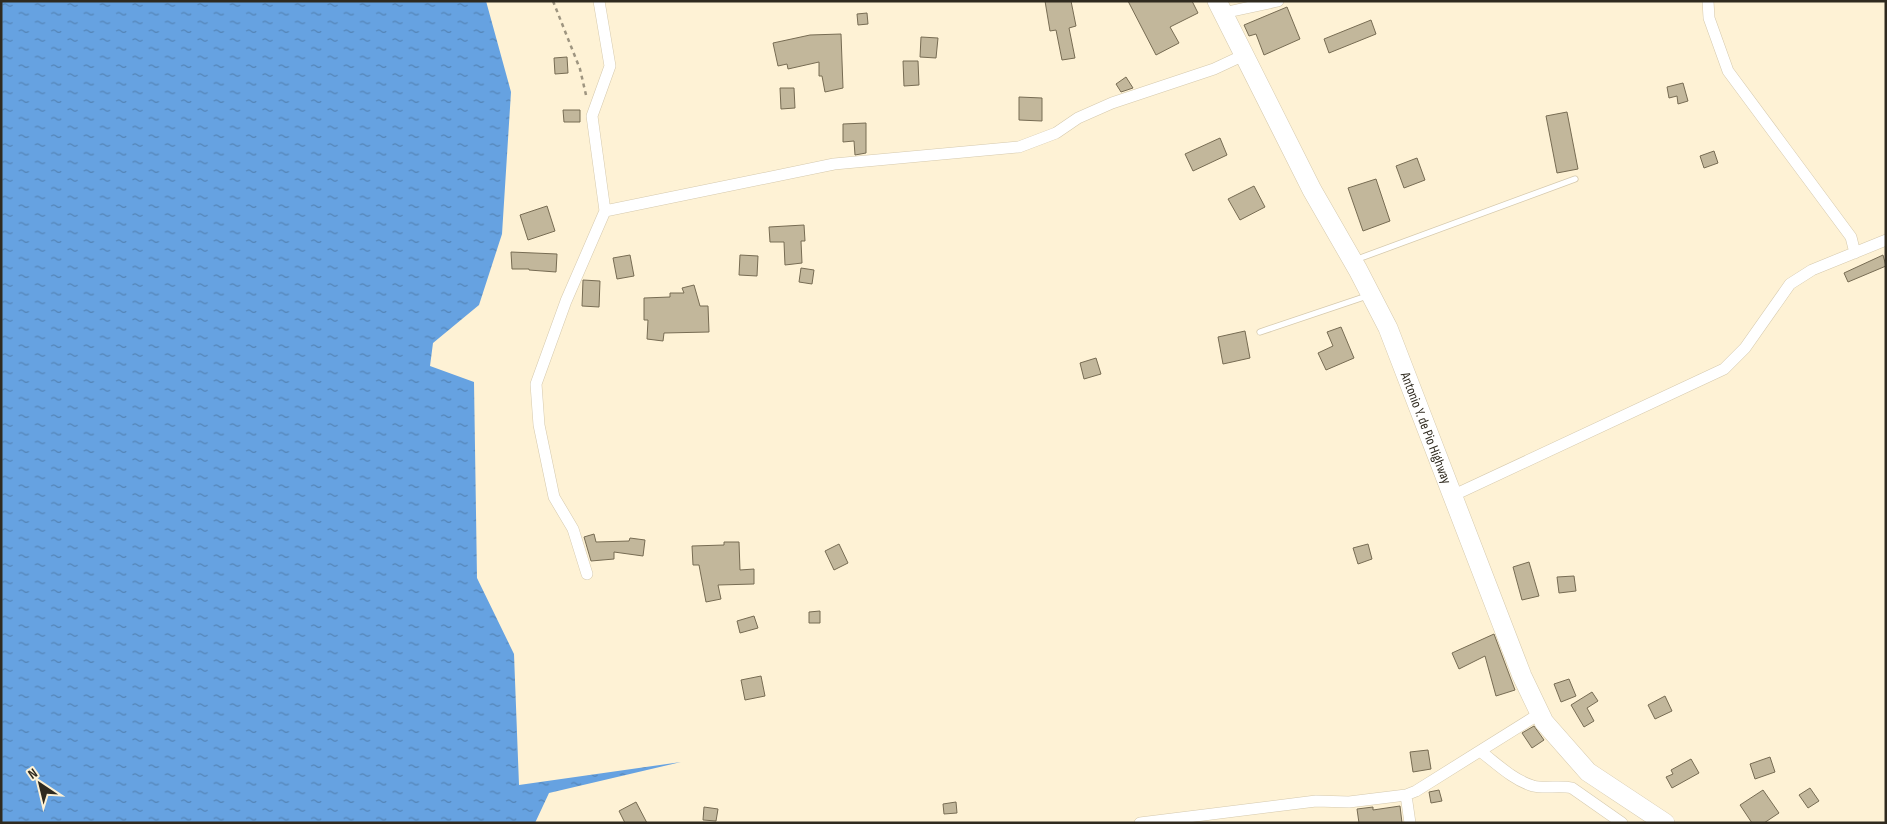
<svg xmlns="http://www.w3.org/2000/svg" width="1887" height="824" font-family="'Sofia Sans Condensed',sans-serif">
  <defs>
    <pattern id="water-ripples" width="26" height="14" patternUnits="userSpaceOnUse" patternTransform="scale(1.25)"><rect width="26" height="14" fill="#66a2e1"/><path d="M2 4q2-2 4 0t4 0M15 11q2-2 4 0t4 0" fill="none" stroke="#5484b6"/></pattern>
  </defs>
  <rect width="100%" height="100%" fill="#fef2d5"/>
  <path fill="url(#water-ripples)" d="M1,1H486L511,92L502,234L479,305L433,343L430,366L474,382L477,578L514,654L519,785L681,762L549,793L535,823H1Z"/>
  <path fill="#c2b79b" stroke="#776c53" d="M1045,1H1071L1076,26L1069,28L1075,58L1062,60L1056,30L1050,31Z
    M1128,1H1192L1198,13L1170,27L1179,43L1156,55Z
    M1287,7L1300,39L1264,55L1256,34L1249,36L1244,25Z
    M867,13L868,24L858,25L857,14Z
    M1371,20L1376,34L1329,53L1324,39Z
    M841,34L843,88L825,92L822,76H819V62L788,69L787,64L778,66L773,43L810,35Z
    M921,37L938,38L936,58L920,57Z
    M567,57L568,73L555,74L554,58Z
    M903,61H918L919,85L904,86Z
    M1126,77L1133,88L1121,92L1116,84Z
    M1683,83L1688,101L1678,104L1677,96L1669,98L1667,87Z
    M780,88H794L795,108L781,109Z
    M1019,97L1042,98V121L1019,120Z
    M563,110H580V122H564Z
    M1567,112L1578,169L1557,173L1546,116Z
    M866,123V153L855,155L854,141L843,142V124Z
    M1220,138L1227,155L1193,171L1185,154Z
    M1714,151L1718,163L1704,168L1700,156Z
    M1417,158L1425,180L1404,188L1396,166Z
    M1376,179L1390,221L1363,231L1348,188Z
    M1254,186L1265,207L1240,220L1228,199Z
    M547,206L555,231L528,240L520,215Z
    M804,225L805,241H801L802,263L785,265L784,242H770L769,227Z
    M511,252L557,254L556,272L529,270V269H512Z
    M630,255L634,276L617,279L613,258Z
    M740,255L758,256L757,276L739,275Z
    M1883,255L1886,266L1848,282L1844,273Z
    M801,268L814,270L812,284L799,282Z
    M583,280L600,281L599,307L582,306Z
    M694,285L700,306H708L709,332L664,333L663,341L647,339L648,320H644V298L670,297V293H684L682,288Z
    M1341,327L1354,358L1326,370L1318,353L1333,346L1327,332Z
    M1245,331L1250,358L1223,364L1218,337Z
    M1096,358L1101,374L1084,379L1080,363Z
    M594,534L596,542L629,541L630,538L645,540L643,556L614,552V559L591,561L584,537Z
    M724,542H739L740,570L754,569V584L718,585L721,599L706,602L699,565H693L692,546L724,545Z
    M839,544L848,563L834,570L825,551Z
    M1368,544L1372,559L1358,564L1353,548Z
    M1529,562L1539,596L1522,600L1513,567Z
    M1574,576L1576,591L1559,593L1557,577Z
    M820,611V623H809V612Z
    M754,616L758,628L740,633L737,621Z
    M1494,634L1515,690L1496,696L1485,656L1459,669L1452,653Z
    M761,676L765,696L745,700L741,680Z
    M1569,679L1576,696L1561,702L1554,684Z
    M1592,692L1598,701L1587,708L1594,721L1584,727L1571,705Z
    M1665,696L1672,711L1655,719L1648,705Z
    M1534,726L1544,740L1532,748L1522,733Z
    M1428,750L1431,769L1413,772L1410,752Z
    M1770,757L1775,772L1755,779L1750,764Z
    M1691,759L1699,773L1672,788L1666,777L1673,774L1671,770Z
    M1810,788L1819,801L1808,808L1799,795Z
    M1439,790L1442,801L1431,803L1429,792Z
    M1763,790L1779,813L1764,823H1752L1740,805Z
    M636,802L647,823H625L619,811Z
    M956,802L957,813L944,814L943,804Z
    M1400,806L1402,823H1359L1357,809L1373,807V810Z
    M704,807L718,809L716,821L703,820Z"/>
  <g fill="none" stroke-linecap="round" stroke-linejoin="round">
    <g stroke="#d5c9ad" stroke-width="7">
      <path id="service" d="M1355,260L1575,179
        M1260,332L1367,296"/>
    </g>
    <g stroke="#d5c9ad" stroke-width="12">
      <path id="minor" d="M1708,1L1709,18L1728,71L1851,237L1855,253
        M1223,13L1278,1
        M605,211L834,164L1019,147L1056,133L1078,118L1112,103L1214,69L1244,55
        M1452,496L1724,369L1745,348L1790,284L1812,270L1886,240
        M587,574L573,529L554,497L539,425L536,384L566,301L605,211L592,116L610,66L599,1
        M1480,751C1496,763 1513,780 1533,786C1545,789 1560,785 1572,788L1622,823
        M1406,795L1416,791L1539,714
        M1140,823L1316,801L1349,802L1406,795L1410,823"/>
    </g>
    <g stroke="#d5c9ad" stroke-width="20">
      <g id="trunk">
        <path id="s1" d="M1217,1L1312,190L1358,270L1388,328L1522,676L1544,722L1588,772L1665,823"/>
      </g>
    </g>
    <path stroke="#9e9580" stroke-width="2.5" stroke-dasharray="4 4" stroke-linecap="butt" d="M553,1L580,69L586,95"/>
    <use href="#service" stroke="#fff" stroke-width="5.5"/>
    <use href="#minor" stroke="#fff" stroke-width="11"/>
    <use href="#trunk" stroke="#fff" stroke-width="19"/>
  </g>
  <g text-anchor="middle" stroke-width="5" stroke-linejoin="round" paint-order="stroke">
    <g font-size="14" fill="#2f2a1f" stroke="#fef2d5">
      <text dy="5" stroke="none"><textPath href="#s1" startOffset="476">Antonio Y. de Pio Highway</textPath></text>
    </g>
  </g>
  <rect width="1887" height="824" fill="none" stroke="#2f2a1f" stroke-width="5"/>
  <g transform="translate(40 784) rotate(325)" stroke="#fef2d5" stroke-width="4" paint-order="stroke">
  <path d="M0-4L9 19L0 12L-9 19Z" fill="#2f2a1f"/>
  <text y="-8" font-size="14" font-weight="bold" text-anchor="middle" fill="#2f2a1f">N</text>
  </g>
</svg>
